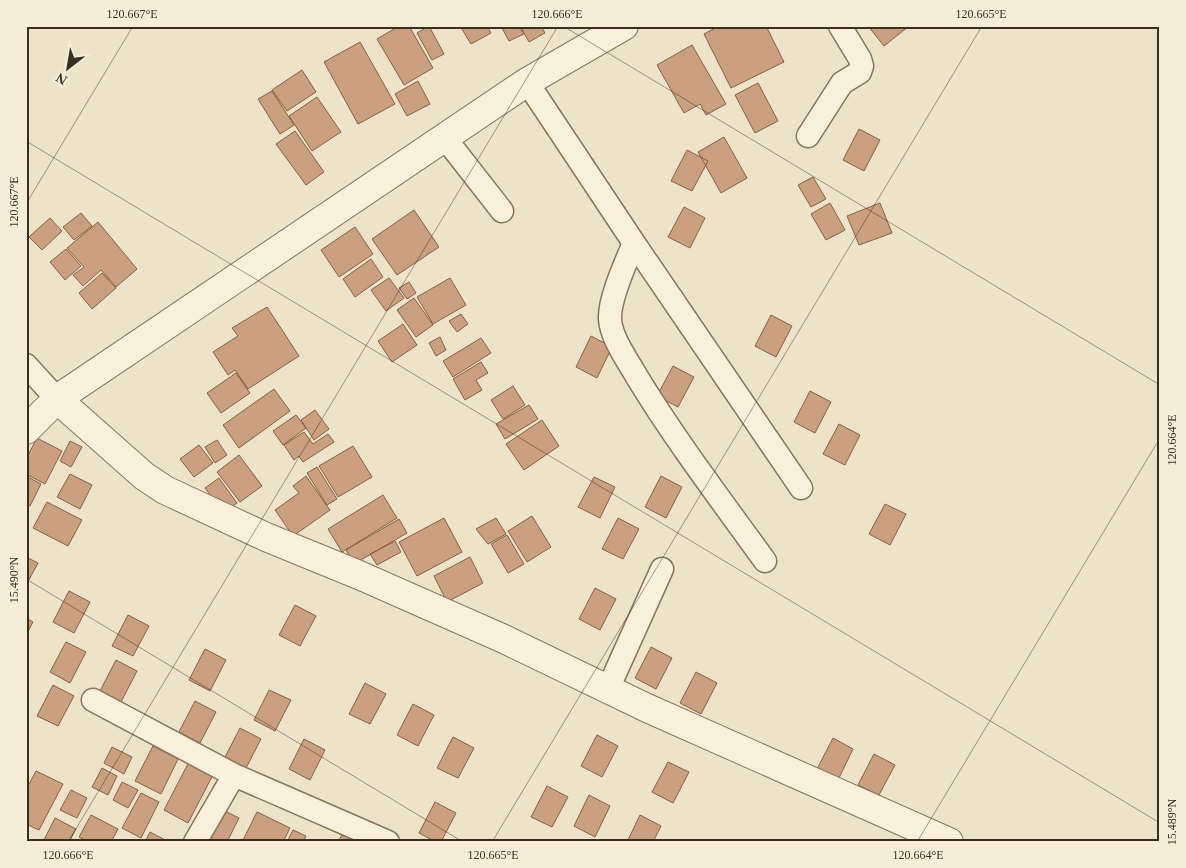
<svg xmlns="http://www.w3.org/2000/svg" width="1186" height="868" font-family="Georgia,serif">
  <rect width="100%" height="100%" fill="#ede3c8"/>
  <path fill="#caa080" stroke="#876044" d="M399,26H409L433,68L404,85L377,39Z
    M429,26L444,54L432,60L417,33Z
    M460,26H487L491,33L471,44Z
    M501,26H519L524,34L509,41Z
    M520,26H541L545,33L529,42Z
    M719,26H766L784,62L731,88L704,34Z
    M868,26H909L884,46Z
    M360,42L395,104L358,124L324,62Z
    M692,45L726,104L706,115L700,104L684,113L657,65Z
    M302,70L316,92L287,111L272,90Z
    M418,81L430,104L407,116L395,94Z
    M758,83L778,121L755,133L735,95Z
    M272,91L294,125L280,134L258,99Z
    M317,97L341,132L312,151L289,116Z
    M859,129L880,140L864,171L843,160Z
    M295,131L324,172L306,185L276,144Z
    M724,137L747,178L721,193L698,152Z
    M687,150L708,161L692,191L671,181Z
    M813,177L826,199L811,207L798,185Z
    M830,203L845,230L826,240L811,214Z
    M880,203L892,233L859,245L847,216Z
    M684,207L705,218L690,248L668,237Z
    M414,210L439,247L397,275L372,239Z
    M81,213L92,226L74,240L63,227Z
    M50,218L62,231L42,250L29,237Z
    M98,222L137,269L116,287L101,270L83,286L73,275L84,267L67,248Z
    M355,227L373,254L339,277L321,250Z
    M66,249L81,266L65,280L50,262Z
    M371,259L383,277L355,297L343,279Z
    M102,273L116,288L92,309L79,293Z
    M389,278L404,298L386,311L371,290Z
    M450,278L466,305L433,324L417,297Z
    M409,282L416,293L407,299L399,288Z
    M414,298L433,325L416,337L397,310Z
    M267,307L299,356L248,389L235,370L228,375L213,352L238,336L232,328Z
    M461,314L468,324L457,332L449,321Z
    M771,315L792,326L776,357L755,346Z
    M403,324L417,345L392,362L378,341Z
    M591,336L612,347L597,378L576,367Z
    M440,337L446,350L436,356L429,343Z
    M481,338L491,353L453,377L443,361Z
    M481,362L488,373L476,380L482,390L465,400L453,379Z
    M673,366L694,377L678,407L657,396Z
    M236,373L250,393L221,413L207,393Z
    M513,386L525,405L503,419L491,400Z
    M274,389L290,411L239,448L223,425Z
    M810,391L831,402L815,433L794,422Z
    M529,405L538,419L505,439L496,424Z
    M315,410L329,429L314,440L301,420Z
    M296,415L306,428L283,445L273,431Z
    M542,420L559,446L524,470L506,444Z
    M839,424L860,435L845,465L823,454Z
    M304,432L313,444L328,434L334,442L303,462L299,456L294,460L284,445Z
    M37,438L62,451L45,484L26,474V459Z
    M217,440L227,455L215,463L205,447Z
    M70,441L82,447L71,467L60,461Z
    M199,445L213,463L194,477L180,459Z
    M353,446L372,477L338,497L319,466Z
    M239,455L262,486L240,502L217,472Z
    M317,467L337,499L327,505L307,473Z
    M70,474L92,485L80,509L57,497Z
    M26,476L41,484L30,506L26,504Z
    M306,476L330,510L293,536L275,510L299,493L293,486Z
    M661,476L682,487L666,518L645,507Z
    M594,477L615,487L600,518L578,507Z
    M219,478L237,503L224,513L205,488Z
    M383,495L397,518L342,552L328,529Z
    M47,502L82,520L68,546L33,528Z
    M885,504L906,514L890,545L869,534Z
    M532,516L551,547L527,562L508,531Z
    M444,518L462,552L417,576L399,542Z
    M496,518L506,534L488,544L476,529Z
    M618,518L639,529L623,559L602,549Z
    M399,519L407,533L354,564L346,550Z
    M507,535L524,564L508,573L491,544Z
    M395,541L401,552L377,565L370,554Z
    M26,557L38,563L26,585Z
    M470,557L483,583L447,602L434,576Z
    M595,588L616,599L600,630L579,619Z
    M69,591L90,602L74,633L53,622Z
    M295,605L316,616L300,646L279,635Z
    M128,615L149,626L133,656L112,646Z
    M26,618L33,622L26,635Z
    M66,642L86,652L70,683L50,672Z
    M651,647L672,658L656,689L635,678Z
    M205,649L226,660L210,691L189,680Z
    M116,660L137,671L121,702L100,691Z
    M696,672L717,683L701,714L680,703Z
    M365,683L386,694L370,724L349,714Z
    M53,685L74,696L58,726L37,716Z
    M269,690L291,700L275,731L254,720Z
    M195,701L216,712L200,743L179,732Z
    M413,704L434,715L418,746L397,735Z
    M240,728L261,739L245,770L224,759Z
    M597,735L618,746L602,777L581,766Z
    M453,737L474,748L458,778L437,768Z
    M833,738L853,749L838,780L817,769Z
    M304,739L325,750L310,780L289,769Z
    M153,746L178,759L161,794L135,781Z
    M112,747L132,757L124,774L104,763Z
    M874,754L895,765L879,795L858,785Z
    M191,758L215,771L188,823L164,810Z
    M668,762L689,772L673,803L652,792Z
    M102,768L117,776L108,795L92,787Z
    M36,771L63,784L39,830L26,824V790Z
    M122,782L138,790L128,808L113,800Z
    M547,786L568,797L552,827L531,817Z
    M71,790L87,798L77,818L60,810Z
    M141,793L159,802L141,838L122,828Z
    M589,795L610,806L595,837L574,826Z
    M435,802L456,813L441,842H436L419,833Z
    M223,810L239,818L227,842H214L208,838Z
    M257,812L290,828L283,842H242Z
    M91,815L118,829L111,842H89L79,837Z
    M640,815L661,826L653,842H627Z
    M55,818L76,829L69,842H43Z
    M293,830L306,836L303,842H287Z
    M150,832L169,842H145Z
    M343,833L360,842H338Z"/>
  <g fill="none" stroke-linecap="round" stroke-linejoin="round">
    <g stroke="#89755e" stroke-width="25">
      <path id="minor" d="M527,82L634,243L801,488
        M808,136L842,83L860,72L862,66L860,59L840,26
        M445,138L502,211
        M634,243C626,262 609,299 610,319C611,338 628,361 637,377C676,441 721,500 765,561
        M26,365L57,399
        M608,689L662,569
        M93,700L234,775L388,842
        M195,842L234,775"/>
    </g>
    <g stroke="#89755e" stroke-width="30">
      <path id="tertiary" d="M57,399L144,476L165,490L266,537L359,575L504,639L647,708L949,842
        M26,430L57,399L527,82L624,26"/>
    </g>
    <use href="#minor" stroke="#f8f0db" stroke-width="22"/>
    <use href="#tertiary" stroke="#f8f0db" stroke-width="28"/>
  </g>
  <path fill="none" stroke="#3a2d21" stroke-width="1" stroke-opacity="0.45" d="M563,26L1160,385M26,141L1160,823M26,204L133,26M26,579L463,842M68,842L558,26M492,842L982,26M917,842L1160,438"/>
  <rect width="1186" height="868" fill="none" stroke="#f5edd8" stroke-width="55"/>
  <g transform="translate(68 68) rotate(211)" stroke="#f5edd8" stroke-width="4" paint-order="stroke">
  <path d="M0-4L9 19L0 12L-9 19Z" fill="#3a2d21"/>
  <text y="-8" font-size="14" font-weight="bold" text-anchor="middle" fill="#3a2d21">N</text>
  </g>
  <rect x="28" y="28" width="1130" height="812" fill="none" stroke="#3a2d21" stroke-width="2"/>
  <g font-size="12" text-anchor="middle" fill="#3a2d21">
    <text x="132" y="18">120.667°E</text>
    <text x="557" y="18">120.666°E</text>
    <text x="981" y="18">120.665°E</text>
    <text transform="translate(14 202) rotate(-90)" y="4">120.667°E</text>
    <text transform="translate(1172 440) rotate(-90)" y="4">120.664°E</text>
    <text transform="translate(14 580) rotate(-90)" y="4">15.490°N</text>
    <text transform="translate(1172 822) rotate(-90)" y="4">15.489°N</text>
    <text x="68" y="859">120.666°E</text>
    <text x="493" y="859">120.665°E</text>
    <text x="918" y="859">120.664°E</text>
  </g>
</svg>
